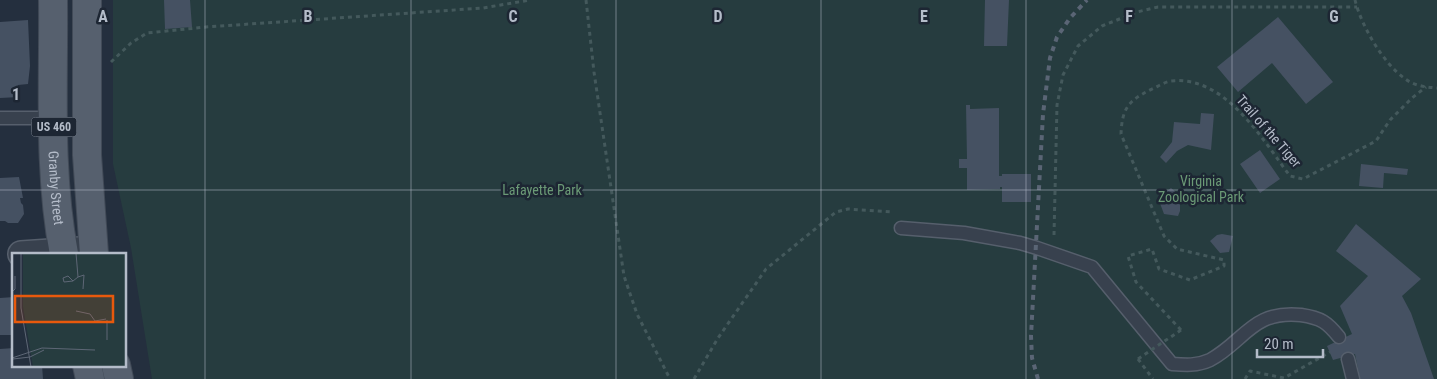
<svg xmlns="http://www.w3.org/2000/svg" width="1437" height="379" font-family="'Roboto Condensed',sans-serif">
  <rect width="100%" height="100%" fill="#242f3e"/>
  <path fill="#263c3f" d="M113,0H1437V379H152L131,248L113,164Z"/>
  <path fill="#455162" d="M164,0H190L192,27L165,29Z
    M985,0H1009L1007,46H984Z
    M1278,17L1333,82L1306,104L1272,63L1238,92L1217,67Z
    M28,20L30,66L28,84L18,85L19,97L0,98V22Z
    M966,105H970V109L999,108V176H1002V174H1031V202H1002V187H1000V189L967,190V168H959V159H967Z
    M1201,113L1214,114L1211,150L1188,145L1177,151L1166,163L1160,157L1172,142L1174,122L1200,124Z
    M1260,150L1280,179L1260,193L1240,164Z
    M1361,164L1408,169L1407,175L1384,173L1383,188L1359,186Z
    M19,177L23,198H20L21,203L23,205L24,214L18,223H8L5,221H0V178Z
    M1171,188L1178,194L1180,202V211L1178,216L1164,214L1158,198Z
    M1356,224L1421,279L1402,296L1411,313L1434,379H1360L1355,354L1333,360L1327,346L1352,334L1340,306L1368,276L1336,251Z
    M1222,234L1233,236L1229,252L1220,253L1210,241L1217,235Z
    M14,297V335H0V298Z
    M14,348V365H42L43,379H0V349Z"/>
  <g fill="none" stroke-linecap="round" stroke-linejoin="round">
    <g stroke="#565f6c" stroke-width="15">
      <path id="lane" d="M0,118H54
        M901,228L964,233L1020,243L1037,248L1092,267L1172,364C1185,365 1197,366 1210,360C1245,341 1252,310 1301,315C1321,318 1327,322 1339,337
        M1348,359L1353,379"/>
    </g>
    <g stroke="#565f6c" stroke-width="28">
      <path id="street" d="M21,254L94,249"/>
    </g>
    <g stroke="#414a57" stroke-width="30">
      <g id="primary">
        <path id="s1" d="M53,0C54,84 48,171 64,254"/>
        <path d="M87,0V155L94,254"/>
        <path d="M87,365L90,379"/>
        <path d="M116,365L119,379"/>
      </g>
    </g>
    <path stroke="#44595c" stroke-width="3" stroke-dasharray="4 4" stroke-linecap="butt" d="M586,0L594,72L624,276L637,314L670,379
      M1355,0C1361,25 1383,63 1404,78C1414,86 1425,87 1437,88
      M111,62L131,43L147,33L206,27L483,8L530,0
      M1054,235L1057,105L1063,75L1078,46L1102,26L1137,12L1158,7H1357
      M1181,330L1136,282L1128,256L1152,249L1159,269L1190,280L1224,266V260L1177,249L1164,236L1121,134C1122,109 1128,101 1150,90C1157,87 1164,82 1171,81C1225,75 1262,139 1290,176L1303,179L1376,141L1390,120L1412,98L1426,87
      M1138,359L1153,379
      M694,379L718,338L766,269L836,212L848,209L893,212
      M1245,379L1250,371L1284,378L1330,352"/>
    <use href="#lane" stroke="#38414e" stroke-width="12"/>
    <use href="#street" stroke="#38414e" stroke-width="25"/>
    <use href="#primary" stroke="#56606e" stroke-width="28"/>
    <path stroke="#5a6575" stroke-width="4" stroke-dasharray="5 5" stroke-linecap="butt" d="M1038,379L1032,358L1031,336L1043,114L1050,58L1057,37L1070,18L1087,0"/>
    <path stroke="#44595c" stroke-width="3" stroke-dasharray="4 4" stroke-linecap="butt" d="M1138,359L1181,330"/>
  </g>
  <path fill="none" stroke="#b4bcc9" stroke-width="1" stroke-opacity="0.55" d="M205,0V379M411,0V379M616,0V379M821,0V379M1026,0V379M1232,0V379M0,190H1437"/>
  <g text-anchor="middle" stroke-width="5" stroke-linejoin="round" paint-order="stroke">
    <rect fill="#1d2633" stroke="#878f9c" stroke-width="1" x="31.5" y="117.5" width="45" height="19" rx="4"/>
    <g font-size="12" font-weight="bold" fill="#b4bcc9">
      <text x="54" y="131">US 460</text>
    </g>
    <g font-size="14" fill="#b4bcc9" stroke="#1d2633">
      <text transform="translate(1269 131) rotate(49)" y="5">Trail of the Tiger</text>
      <text dy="5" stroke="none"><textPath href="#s1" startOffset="188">Granby Street</textPath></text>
    </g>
    <g font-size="14" fill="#6b9a76" stroke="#1d2633">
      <text x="1201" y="186">Virginia<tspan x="1201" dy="16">Zoological Park</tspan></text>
      <text x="542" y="195">Lafayette Park</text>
    </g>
  </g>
  <g transform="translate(12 253)">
    <rect width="114" height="114" fill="#242f3e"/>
    <path d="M11,0H114V114H21L11,54Z" fill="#263c3f"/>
    <path fill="none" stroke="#5e6776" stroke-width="1" d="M9,0V55L19,114M56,23L61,28L52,29L51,25ZM66,24L72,22L71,36M61,28L66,24L64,0M0,39L3,36V23M64,58L78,61L83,68L94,66M95,67V87M0,105L30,95L83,97M1,106L18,104L32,97"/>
    <path fill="#e8590c" fill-opacity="0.15" stroke="#e8590c" stroke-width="2.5" d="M3,43H101V69H3Z"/>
    <rect width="114" height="114" fill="none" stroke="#b4bcc9" stroke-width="2.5"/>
  </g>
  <g font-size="16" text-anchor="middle" font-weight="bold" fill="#b4bcc9" stroke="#1d2633" stroke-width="5" stroke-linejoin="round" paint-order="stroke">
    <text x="103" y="22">A</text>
    <text x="308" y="22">B</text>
    <text x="513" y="22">C</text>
    <text x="718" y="22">D</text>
    <text x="924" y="22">E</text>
    <text x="1129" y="22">F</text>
    <text x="1334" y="22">G</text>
    <text x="16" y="100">1</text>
  </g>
  <path d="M1257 349v8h66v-8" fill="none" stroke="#b4bcc9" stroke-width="2.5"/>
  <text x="1264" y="349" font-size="15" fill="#b4bcc9" stroke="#1d2633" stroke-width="4" paint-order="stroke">20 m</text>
</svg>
